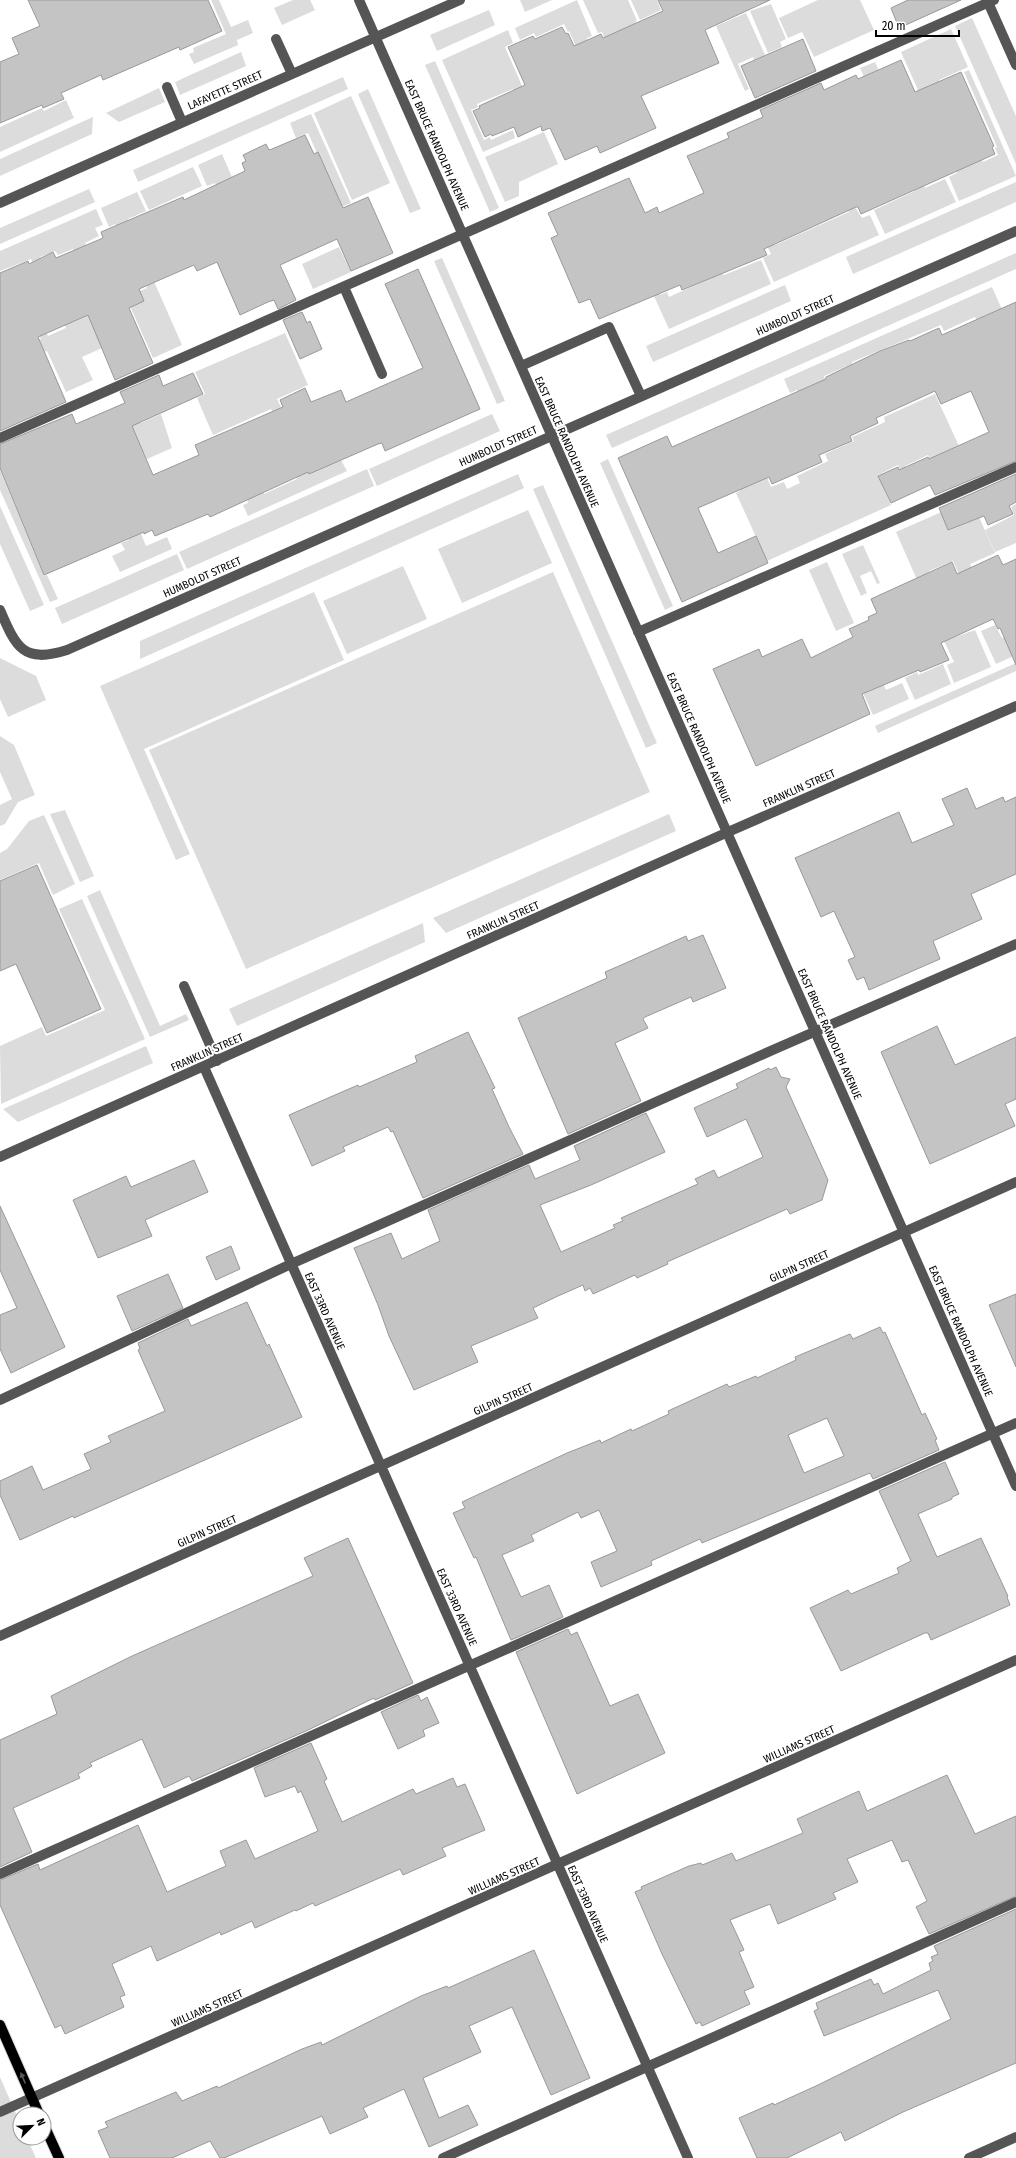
<svg xmlns="http://www.w3.org/2000/svg" width="1016" height="2158" font-family="'Fira Sans Condensed',sans-serif">
  <rect width="100%" height="100%" fill="#fff"/>
  <path fill="#dcdcdc" d="M211,0H219L231,27L248,20L253,33L237,40L238,45L194,64L189,54L194,52L193,48L226,34Z
    M293,0H310L315,10L282,25L274,8Z
    M520,0H552L525,12Z
    M577,0L592,36L587,38L596,90L569,31L568,32L564,24L536,37L534,33L520,40L515,28Z
    M583,0H628L637,21L635,22L658,74L605,39L602,32L598,33Z
    M631,0H657L661,10L640,20Z
    M818,0H860L874,30L814,57L802,32L788,38L779,18Z
    M771,4L786,39L780,42L782,47L768,53L750,11Z
    M489,10L495,25L437,51L430,35Z
    M746,13L765,55L754,60L753,57L738,64L749,89L745,91L716,26Z
    M972,18L1016,116V164L955,26Z
    M951,29L968,67L939,80L951,107L922,99L901,52Z
    M508,30L513,43L505,47L523,88L515,92L513,89L477,104L478,107L471,110L484,140L490,137L491,140L513,130L515,138L483,152L442,60Z
    M241,52L246,66L180,95L175,82Z
    M435,61L499,208L490,212L425,65Z
    M875,62L892,99L925,188L945,179L956,202L885,234L874,210L915,191L860,68Z
    M969,70L1016,176L959,201L949,177L957,173L940,135L980,155L983,162L998,155L995,148L997,147L964,72Z
    M343,77L348,89L138,182L133,170Z
    M159,88L165,102L119,122L106,113Z
    M368,89L421,209L410,213L358,94Z
    M351,96L390,183L352,200L314,113Z
    M66,100L74,118L0,152V127L42,108L44,111Z
    M311,114L351,203L308,222L335,193L308,133L296,138L290,123Z
    M93,117L92,134L0,176V159Z
    M544,132L558,164L519,182V196L505,202L485,157Z
    M222,154L232,177L229,178L232,184L219,190L215,183L207,186L198,165Z
    M193,167L202,186L149,210L140,191Z
    M1016,182V202L853,274L846,257Z
    M89,189L95,202L0,244V228Z
    M137,192L146,211L128,219L130,224L118,230L115,224L109,227L101,208Z
    M853,204L862,218L870,215L879,235L774,282L763,258L771,254L766,244L773,241L775,245L849,212L847,207Z
    M96,209L103,225L95,228L99,236L85,243L95,264L97,302L73,249L58,255L55,251L40,257L43,263L34,267L31,259L0,271V251Z
    M130,227L182,345L153,358L126,297L147,288L122,231Z
    M339,247L351,272L313,289L302,264Z
    M1016,253V269L612,448L606,435Z
    M442,258L505,401L497,404L434,261Z
    M761,260L771,284L669,329L648,283L654,280L660,295L667,292L669,297L709,279L716,270L724,275Z
    M785,285L791,301L653,362L646,346Z
    M992,287L1013,334L988,345L975,317L944,331L941,325L852,362V364L824,376L826,383L800,395L797,390L790,393L784,379Z
    M105,306L113,343L82,357L93,380L66,392L47,351L44,352L38,340L41,339L37,331L44,328L48,336L66,328L63,321Z
    M285,333L308,385L277,399L282,409L273,413L271,409L213,435L197,398L205,394L195,372Z
    M935,394L959,446L930,459L928,455L905,466L915,491L911,493L898,465L878,475L891,505L767,561L736,493L740,491L739,488L766,475L771,487L784,482L787,489L800,483L797,476L828,461L825,454L854,441L852,437L885,422L884,417Z
    M131,400L141,423L161,414L172,448L147,459L144,453L142,454L120,405Z
    M281,412L309,474L341,460L347,471L248,516L243,505L248,503L235,429L264,494L297,479L289,461Z
    M492,414L500,431L377,486L369,469Z
    M608,459L673,606L665,610L600,463Z
    M367,469L374,486L187,569L179,552Z
    M0,470L44,576L47,575L58,599L50,602L0,490Z
    M518,474L524,488L140,659V641Z
    M543,485L657,743L646,748L533,489Z
    M971,499L995,553L970,564L972,569L959,575L953,561L929,571L940,595L943,639L896,532Z
    M1016,504V543L995,552L985,530L1014,515L1011,507Z
    M0,506L44,605L30,611L0,544Z
    M528,510L552,563L462,603L438,549Z
    M120,519L136,522L146,546L167,537L172,549L120,572L112,556L125,550L121,543L129,540Z
    M863,545L880,583L877,584L871,571L860,576L867,593L861,596L842,554Z
    M177,554L184,570L62,624L55,608Z
    M827,562L854,623L836,631L809,570Z
    M403,566L427,619L347,654L323,601Z
    M553,572L650,792L246,969L149,750Z
    M314,592L344,660L144,749L190,854L176,860L100,686Z
    M995,625L1002,638L1016,631V655L996,664L981,631Z
    M975,630L991,667L954,683L947,665L954,662L944,641Z
    M868,649L886,690L902,683L909,699L873,715L846,655Z
    M0,658L36,676L46,700L8,717L0,699Z
    M1016,663V671L878,733L875,726Z
    M943,664L951,684L915,700L905,678L917,672L918,675Z
    M0,736L14,745L35,795L18,802L5,824L0,826V805L12,799L0,772Z
    M65,810L94,876L80,882L50,814Z
    M669,814L676,831L446,933L433,918Z
    M44,815L75,884L53,895L39,863L0,880V853L7,849L29,821Z
    M100,890L160,1026L186,1014L189,1020L150,1037L87,896Z
    M82,899L145,1039L1,1104L0,1046L42,1027L46,1036L105,1010L59,909Z
    M423,923L425,942L237,1026L229,1009Z
    M146,1046L153,1063L18,1122L3,1109Z
    M0,2077L20,2123V2138H27L36,2158H0Z"/>
  <path fill="#c4c4c4" stroke="#999" fill-rule="evenodd" d="M28,0H208L222,31L180,50L179,47L103,80L101,75L61,93L64,99L43,108L42,105L0,123V62L19,54L12,38L40,26Z
    M658,0H770L705,30L719,63L641,96L656,128L600,153L597,146L565,160L550,128L542,131L541,126L518,137L514,127L492,136L491,134L485,137L473,111L480,108L479,106L525,85L508,47L533,36L535,39L562,27L566,34L568,33L574,46L601,34L603,38L663,11Z
    M908,0H961L899,28L891,8Z
    M803,39L816,71L755,98L741,66Z
    M901,60L915,92L961,72L994,146L992,147L995,154L861,214L858,207H856L764,249L767,255L682,290L680,285L599,319L590,299L579,303L551,238L558,235L548,213L629,178L645,213L657,207L659,213L704,193L687,156L729,138L727,133L763,117L760,110L821,83L824,90L856,75L858,79Z
    M305,135L314,154L318,152L343,208L368,197L393,253L351,271L337,239L280,265L296,300L278,309L274,300L268,302L240,315L217,262L197,271L194,265L139,289L144,301L129,308L153,363L115,380L88,315L38,337L66,402L0,431V273L28,261L29,264L53,252L56,258L103,238L101,232L183,197L184,200L245,171L242,163L246,161L243,155L266,144L269,150L272,149Z
    M418,269L480,409L385,451L382,443L378,444L309,474L308,472L210,517L208,514L155,536L152,530L144,534V532L44,575L0,468V444L72,414L76,424L125,403L120,392L159,375L163,386L193,373L203,394L132,426L153,475L199,455L195,445L283,407L280,400L305,388L311,402L341,390L346,402L423,368L385,284Z
    M1016,302V461L935,495L930,485L891,503L878,476L898,467L899,470L928,457L929,459L989,432L971,391L941,404L935,391L876,418L878,423L850,436L852,441L819,455L822,462L772,484L769,477L698,508L718,553L756,536L768,563L682,602L618,458L667,436L672,447L826,379V377L880,351L909,340L910,341L939,328L942,335Z
    M302,312L307,323L310,321L322,349L300,359L283,320Z
    M1016,474V502L1009,506L1013,514L988,525L984,516L948,530L939,508Z
    M998,555L1003,565L1016,559V665L1000,628L998,629L993,619L941,643L949,660L920,672L919,670L862,694L870,714L756,766L713,669L759,649L762,657L802,639L811,658L853,637L849,629L869,620L868,617L877,613L871,599L952,562L957,574Z
    M967,788L976,809L1003,797L1005,802L1016,797V874L971,894L982,919L933,941L940,959L869,990L864,977L857,980L848,960L855,957L834,911L821,917L795,858L899,812L912,843L954,825L942,799Z
    M37,865L101,1009L47,1033L16,964L0,971V881Z
    M703,935L726,988L693,1002L691,997L645,1017L643,1019L648,1028L615,1043L641,1101L568,1134L518,1018L607,978L605,972L619,966L686,936L688,941Z
    M937,1026L955,1065L1016,1037V1099L1005,1104L1015,1126L930,1164L881,1052Z
    M468,1032L495,1088L492,1089L509,1127L523,1154L423,1198L393,1131L391,1132L388,1127L343,1147L345,1151L312,1166L289,1115L358,1085L359,1087L417,1062L415,1056Z
    M776,1067L781,1077L790,1079L786,1087L828,1180L822,1200L790,1214L787,1209L667,1262L668,1264L637,1278L635,1275L593,1294L590,1288L585,1291L583,1285L558,1296L533,1308L538,1318L471,1346L478,1362L414,1390L389,1336L378,1305L354,1248L391,1233L402,1259L440,1241L428,1210L529,1165L535,1179L580,1160L574,1146L646,1113L665,1152L591,1185L540,1205L561,1252L615,1228L613,1225L623,1221L621,1218L698,1184L695,1179L714,1170L718,1178L763,1157L746,1119L707,1137L694,1108L738,1088L736,1084L769,1068L770,1070Z
    M194,1160L208,1192L145,1220L152,1236L98,1258L73,1200L126,1176L131,1187Z
    M0,1206L65,1347L11,1373L0,1349V1315L17,1308L0,1270Z
    M231,1246L240,1269L216,1280L206,1257Z
    M168,1274L183,1308L132,1331L117,1296Z
    M1016,1294V1367L989,1305Z
    M247,1302L267,1346L269,1344L302,1417L74,1518L73,1516L20,1540L0,1495V1481L32,1466L43,1490L91,1469L84,1454L111,1442L108,1436L165,1411L138,1350L140,1349L138,1343L188,1319L191,1326Z
    M880,1327L883,1333L885,1332L922,1415L925,1413L937,1439L935,1440L939,1450L873,1479L870,1473L702,1543L700,1539L651,1561L652,1565L601,1587L591,1562L617,1551L599,1510L581,1518L578,1512L531,1535L534,1541L502,1555L521,1597L549,1585L563,1617L511,1640L476,1557L474,1558L453,1513L465,1508L462,1502L567,1453L600,1440L601,1443L631,1429L632,1431L669,1414L668,1411L727,1384L729,1387L756,1376L757,1378L796,1360L795,1357L850,1334L853,1339ZM827,1418L844,1456L804,1473L788,1435Z
    M945,1462L959,1494L952,1497V1499L918,1514L937,1557L981,1538L1008,1596L1007,1597L1010,1605L931,1640L928,1633H925L841,1671L810,1608L848,1590L851,1594L899,1573L897,1568L911,1561L879,1491Z
    M348,1538L413,1683L375,1700L374,1698L306,1731L192,1781L189,1776L164,1788L142,1739L90,1763L92,1766L78,1774L80,1778L13,1808L32,1852L0,1867V1740L57,1714L51,1696L132,1656L313,1576L304,1558Z
    M568,1629L571,1635L577,1632L610,1706L638,1694L665,1753L577,1794L516,1652Z
    M418,1695L421,1701L427,1697L439,1723L423,1730L425,1736L398,1749L381,1712Z
    M311,1743L327,1779L324,1781L342,1822L413,1789L416,1794L453,1778L457,1787L465,1784L485,1830L442,1848L446,1856L403,1875L400,1869L315,1906L313,1903L296,1911L295,1910L255,1928L252,1921L221,1935L220,1932L157,1961L151,1946L112,1964L125,1995L120,1997L124,2007L65,2034L61,2025L55,2028L0,1905V1880L38,1864L40,1870L138,1825L167,1892L226,1866L220,1851L246,1840L255,1859L318,1831L301,1791L298,1793L295,1786L265,1797L254,1768Z
    M947,1775L975,1834L1016,1816V1896L929,1934L916,1907L927,1901L908,1860L902,1862L892,1840L847,1859L858,1882L833,1893L836,1899L778,1924L770,1904L730,1920L744,1950L739,1952L754,1987L744,1991L750,2004L702,2026L700,2022L696,2024L662,1954L635,1892L642,1889L641,1887L689,1866L701,1863L702,1865L732,1853L736,1861L803,1833L797,1819L859,1791L867,1811Z
    M1016,1909V2063L903,2112L845,2141L841,2132L787,2158H757L739,2118L773,2103L774,2105L818,2085L951,2019L938,1990L824,2036L814,2011L818,2009L816,2003L871,1979L874,1985L878,1983L883,1994L931,1970L929,1963L933,1961L931,1957L938,1954L934,1946Z
    M534,1950L590,2078L551,2095L512,2007L469,2026L481,2052L423,2078L439,2118L468,2105L478,2125L429,2147L404,2089L363,2108L368,2117L330,2134L322,2116L224,2158H220L210,2141L172,2158H110L98,2131L108,2127L105,2122L176,2092L182,2101L217,2086L218,2088L302,2049L321,2042L322,2045L421,1996L447,1986L448,1988Z"/>
  <g fill="none" stroke-linecap="round" stroke-linejoin="round">
    <g stroke="#dbdbdb" stroke-width="12">
      <path id="major" d="M0,2025L39,2114
        M44,2125L59,2158"/>
    </g>
    <path stroke="#555" stroke-width="10" d="M359,0L1016,1486
      M987,0L1016,65
      M276,39L292,74
      M167,87L182,122
      M0,203L460,0
      M344,287L382,374
      M521,366L609,327L641,396
      M0,438L994,0
      M0,610C16,647 23,664 67,650L1016,231
      M638,632L1016,467
      M184,986L217,1061
      M204,1067L688,2158
      M0,1157L728,832L1016,706
      M0,1400L291,1264L775,1049L1016,944
      M0,1636L1016,1182
      M0,1874L1016,1423
      M0,2112L1016,1660
      M443,2158L1016,1902
      M969,2158L1016,2137"/>
    <use href="#major" stroke="#000" stroke-width="10"/>
  </g>
  <defs><path id="oneway-solid" d="M-6-.8H1V-3.2L6.5 0L1 3.2V.8H-6Z"/></defs>
  <use fill="#595959" href="#oneway-solid" transform="translate(23 2078) rotate(-113)"/>
  <g text-anchor="middle" stroke-width="4" stroke-linejoin="round" paint-order="stroke">
    <g font-size="11" fill="#000" stroke="#fff">
      <text transform="translate(225 90) rotate(-24)" y="4">LAFAYETTE STREET</text>
      <text transform="translate(437 145) rotate(66)" y="4">EAST BRUCE RANDOLPH AVENUE</text>
      <text transform="translate(795 315) rotate(-24)" y="4">HUMBOLDT STREET</text>
      <text transform="translate(567 442) rotate(66)" y="4">EAST BRUCE RANDOLPH AVENUE</text>
      <text transform="translate(498 446) rotate(-24)" y="4">HUMBOLDT STREET</text>
      <text transform="translate(202 577) rotate(-24)" y="4">HUMBOLDT STREET</text>
      <text transform="translate(699 738) rotate(66)" y="4">EAST BRUCE RANDOLPH AVENUE</text>
      <text transform="translate(799 788) rotate(-24)" y="4">FRANKLIN STREET</text>
      <text transform="translate(503 920) rotate(-24)" y="4">FRANKLIN STREET</text>
      <text transform="translate(830 1034) rotate(66)" y="4">EAST BRUCE RANDOLPH AVENUE</text>
      <text transform="translate(207 1052) rotate(-24)" y="4">FRANKLIN STREET</text>
      <text transform="translate(799 1266) rotate(-24)" y="4">GILPIN STREET</text>
      <text transform="translate(325 1311) rotate(66)" y="4">EAST 33RD AVENUE</text>
      <text transform="translate(961 1331) rotate(66)" y="4">EAST BRUCE RANDOLPH AVENUE</text>
      <text transform="translate(503 1399) rotate(-24)" y="4">GILPIN STREET</text>
      <text transform="translate(207 1531) rotate(-24)" y="4">GILPIN STREET</text>
      <text transform="translate(457 1607) rotate(66)" y="4">EAST 33RD AVENUE</text>
      <text transform="translate(799 1744) rotate(-24)" y="4">WILLIAMS STREET</text>
      <text transform="translate(504 1876) rotate(-24)" y="4">WILLIAMS STREET</text>
      <text transform="translate(588 1904) rotate(66)" y="4">EAST 33RD AVENUE</text>
      <text transform="translate(207 2008) rotate(-24)" y="4">WILLIAMS STREET</text>
    </g>
  </g>
  <g transform="translate(32 2126) rotate(66)"><circle r="19" fill="#ffffff" stroke="#999999"/>
  <path d="M0-3L7 15L0 10L-7 15Z" fill="#000000"/>
  <text y="-6" font-size="11" font-weight="bold" text-anchor="middle" fill="#000000">N</text>
  </g>
  <path d="M876 30v6h83v-6" fill="none" stroke="#000000" stroke-width="2"/>
  <text x="882" y="30" font-size="12" fill="#000000" stroke="#ffffff" stroke-width="3" paint-order="stroke">20 m</text>
</svg>
